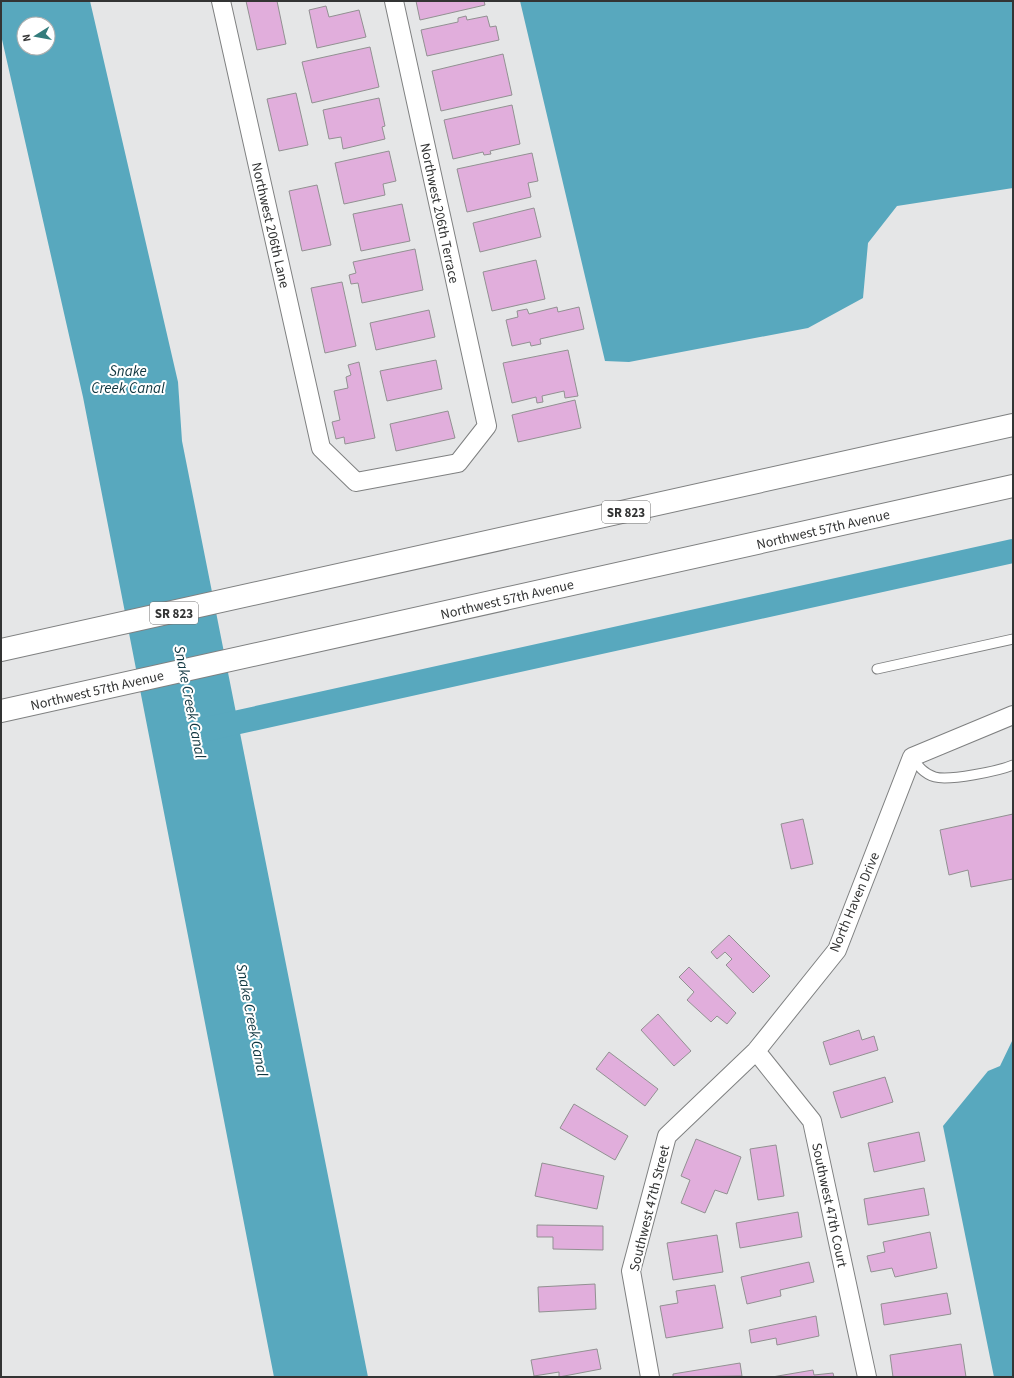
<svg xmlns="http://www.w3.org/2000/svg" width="1014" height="1378" font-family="'Source Sans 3',sans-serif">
  <rect width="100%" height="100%" fill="#e5e6e7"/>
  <path fill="#58a8be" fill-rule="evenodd" d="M1,1H90L178,382L182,441L368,1377H274L83,397L1,35ZM24,24H48V48H24Z
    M520,1H1013V188L897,206L868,243L863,298L808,328L629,362L605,361Z
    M1013,1039V1377H994L943,1126L988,1071L1000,1066Z"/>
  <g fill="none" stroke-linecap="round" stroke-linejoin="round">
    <path stroke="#58a8be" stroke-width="24" d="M207,729L1013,551"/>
  </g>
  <path fill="#e1aedc" stroke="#929192" d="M246,1H277L286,44L257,50Z
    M416,1H484L485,5L420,20Z
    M326,6L329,17L359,10L366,37L317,48L309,10Z
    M466,16L467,20L487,16L490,27L496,26L499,40L427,56L421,30L458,22V18Z
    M370,47L379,87L312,103L302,62Z
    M503,54L512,95L441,111L432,71Z
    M296,93L308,145L279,151L267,99Z
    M379,98L385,126L382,127L385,139L343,149L341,137L329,139L323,110Z
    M512,105L520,144L490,151L491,154L484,155L483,152L453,159L444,120Z
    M389,151L396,181L383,184L385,195L344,204L335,163Z
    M532,153L538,181L528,183L531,197L467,212L457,169Z
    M317,185L331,245L302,251L289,191Z
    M402,204L410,241L361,251L353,214Z
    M534,208L541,237L480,252L473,223Z
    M415,249L423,290L362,303L358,283L351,284L349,275L356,273L353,262Z
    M536,260L545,299L492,311L483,272Z
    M342,282L356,346L325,353L311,288Z
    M557,307L558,312L579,307L584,329L540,339L541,344L531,346L530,342L512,346L506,320L518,317L517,311L527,309L529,314Z
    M429,310L435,337L376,350L370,323Z
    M568,350L578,396L565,398L564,391L542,396L543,402L537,403L536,397L512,403L503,363Z
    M436,360L442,389L387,401L380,371Z
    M359,362L375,438L345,444L344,437L336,439L334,430L332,422L340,420L334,391L348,388L346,377L351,375L348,365Z
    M575,400L581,428L518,442L512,415Z
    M448,411L455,438L396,451L390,424Z
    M1013,814V879L971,887L968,870L949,875L940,830Z
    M803,819L813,864L791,869L781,824Z
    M729,935L770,976L753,993L726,965L732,959L725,952L717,959L711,952Z
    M689,967L736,1013L727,1024L717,1016L711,1022L687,1000L694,992L679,977Z
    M658,1014L691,1051L674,1066L641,1030Z
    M859,1030L862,1040L874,1036L878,1050L830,1065L823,1042Z
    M609,1052L658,1089L645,1106L596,1069Z
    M885,1077L893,1102L841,1118L833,1092Z
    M574,1104L628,1136L615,1160L560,1128Z
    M919,1132L925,1161L874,1172L868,1143Z
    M696,1139L741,1157L727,1194L715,1190L705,1213L681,1203L690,1180L681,1176Z
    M776,1145L784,1196L758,1200L750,1149Z
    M542,1163L604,1176L597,1209L535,1196Z
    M924,1188L929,1215L868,1225L864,1199Z
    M798,1212L802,1237L740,1248L736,1223Z
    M537,1225L603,1226V1250L553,1249V1237H537Z
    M930,1232L937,1268L895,1277L892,1268L871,1272L867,1256L885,1252L883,1242Z
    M717,1235L723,1272L673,1280L667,1243Z
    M809,1262L814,1282L780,1290L781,1296L747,1304L741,1277Z
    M595,1284L596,1309L539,1312L538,1287Z
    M715,1285L723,1328L666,1338L660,1306L678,1303L676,1291Z
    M947,1293L951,1314L884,1325L881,1304Z
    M816,1316L819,1336L777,1345L776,1338L751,1343L749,1330Z
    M961,1344L966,1377H893L890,1355Z
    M597,1349L601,1369L559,1377V1372L534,1376L531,1360Z
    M740,1363L742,1376L673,1377V1374Z
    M813,1370L814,1375L833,1373L834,1377H772Z"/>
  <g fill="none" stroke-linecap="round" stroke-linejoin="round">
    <g stroke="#7f8081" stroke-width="11">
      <path id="service" d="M877,669L1013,639
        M912,757C918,766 924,774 935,777C949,781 999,771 1013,765"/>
    </g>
    <g stroke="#7f8081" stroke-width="20">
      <path id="minor" d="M221,1L321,448L356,482L458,463L487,426L394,1
        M756,1051L812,1121L867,1377
        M650,1377L631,1271L667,1136L756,1051L837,950L912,757L1013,715"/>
    </g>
    <g stroke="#7f8081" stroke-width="24">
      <path id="primary" d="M1,650L1013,425
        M1,711L1013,486"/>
    </g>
    <use href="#service" stroke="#fff" stroke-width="9"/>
    <use href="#minor" stroke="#fff" stroke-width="18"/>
    <use href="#primary" stroke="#fff" stroke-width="22"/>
  </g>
  <g text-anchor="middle" stroke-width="4" stroke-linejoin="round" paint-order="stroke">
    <g fill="#fff" stroke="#707171" stroke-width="1">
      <rect x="602" y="501" width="48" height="22" rx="3"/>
      <rect x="150" y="602" width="48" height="22" rx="3"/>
    </g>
    <g font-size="13" font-weight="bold" fill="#333434">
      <text x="626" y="517">SR 823</text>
      <text x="174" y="618">SR 823</text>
    </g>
    <g font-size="14" fill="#333434" stroke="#fff">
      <text transform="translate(440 213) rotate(78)" y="5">Northwest 206th Terrace</text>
      <text transform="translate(271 225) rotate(77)" y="5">Northwest 206th Lane</text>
      <text transform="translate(823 529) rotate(-13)" y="5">Northwest 57th Avenue</text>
      <text transform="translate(507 599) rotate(-13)" y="5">Northwest 57th Avenue</text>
      <text transform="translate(97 690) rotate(-13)" y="5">Northwest 57th Avenue</text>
      <text transform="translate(854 902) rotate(-67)" y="5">North Haven Drive</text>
      <text transform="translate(830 1205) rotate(78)" y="5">Southwest 47th Court</text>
      <text transform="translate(649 1208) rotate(-76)" y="5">Southwest 47th Street</text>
    </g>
    <g font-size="15" font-style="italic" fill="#113741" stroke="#fff">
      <text x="128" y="376">Snake<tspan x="128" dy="17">Creek Canal</tspan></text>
      <text transform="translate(190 702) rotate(79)" y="5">Snake Creek Canal</text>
      <text transform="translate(252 1020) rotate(79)" y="5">Snake Creek Canal</text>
    </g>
  </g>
  <rect width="1014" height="1378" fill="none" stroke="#333434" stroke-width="4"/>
  <g transform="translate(36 36) rotate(259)"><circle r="19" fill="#ffffff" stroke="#adaeae"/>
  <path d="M0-3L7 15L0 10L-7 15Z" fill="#337c7c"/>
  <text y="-6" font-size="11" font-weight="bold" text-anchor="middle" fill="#333434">N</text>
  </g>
</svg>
